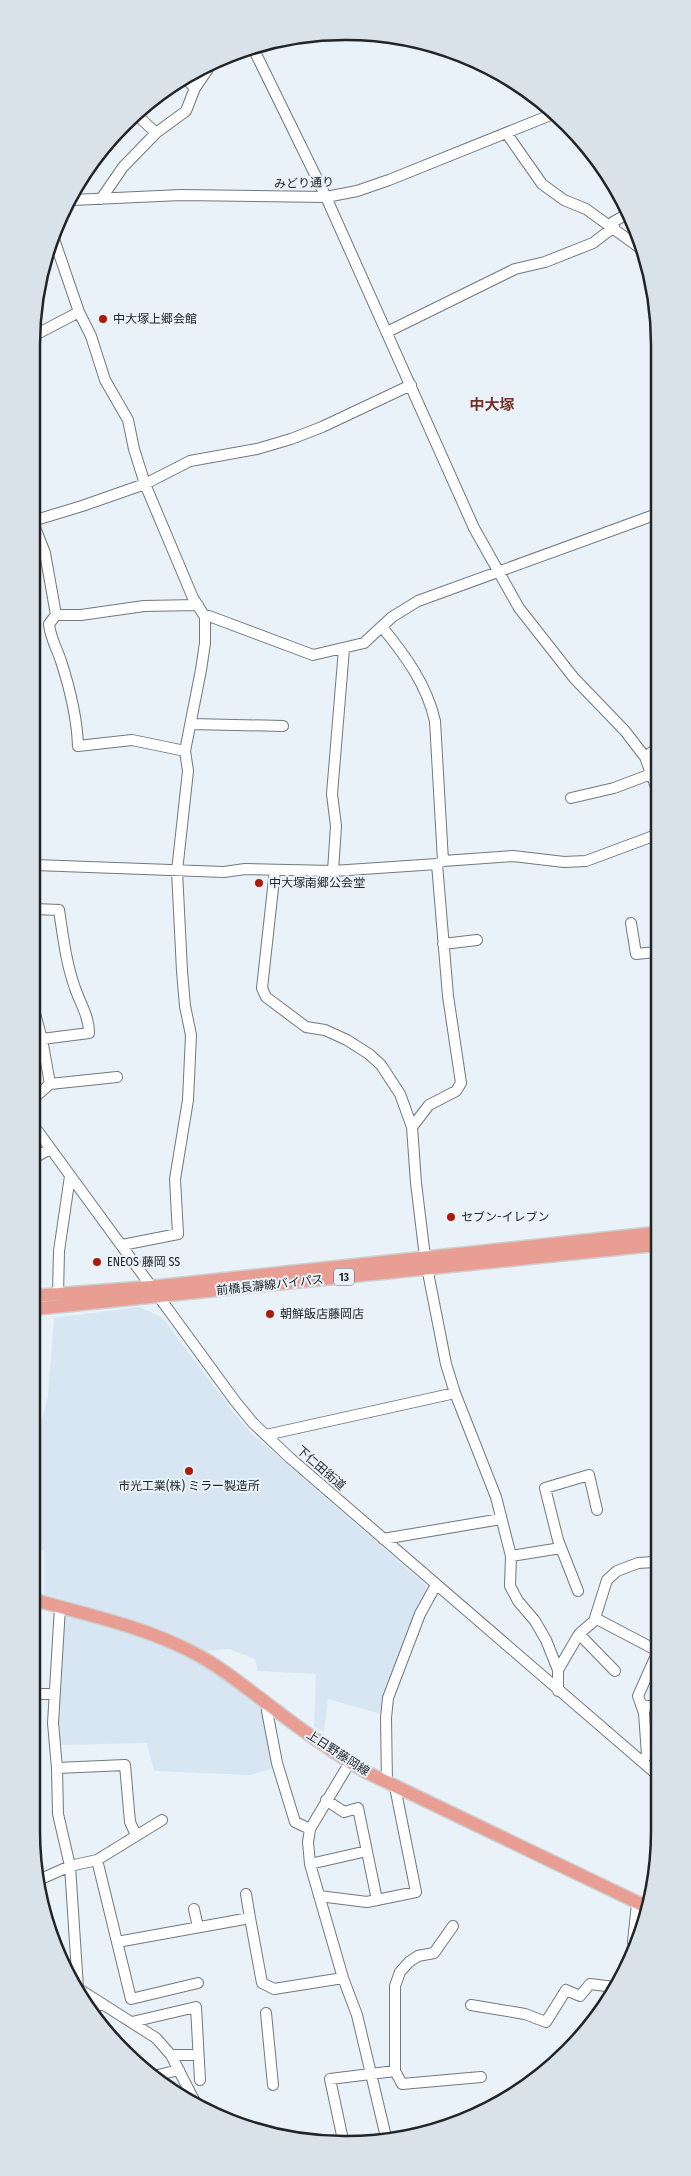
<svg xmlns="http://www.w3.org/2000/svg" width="691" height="2176" font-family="'Fira Sans Condensed','Noto Sans JP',sans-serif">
  <rect width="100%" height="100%" fill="#e9f2f9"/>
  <path fill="#d7e6f2" d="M139,1307L162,1317L234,1413L253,1435L425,1584L427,1590L414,1619L384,1698L381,1714L328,1699L324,1733L314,1726L316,1674L258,1671L255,1659L229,1649L203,1651L171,1634L131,1620L44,1594V1551L32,1548L33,1438L44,1413L48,1396L54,1318Z
    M63,1613L165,1645L207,1669L260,1704L274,1768L250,1775L154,1771L147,1743L58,1745L57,1720Z"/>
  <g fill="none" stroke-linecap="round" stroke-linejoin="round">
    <g stroke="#71797f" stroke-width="12">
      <path id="minor" d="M254,50L326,197L474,528L519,608L574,678L625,731L645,757L656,787
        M185,78L195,88
        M139,117L156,133
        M507,134L542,184L564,200L586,209L640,248
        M101,199L123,167L156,133L186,111L195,88L208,69
        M72,200L181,195L326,197L357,191L389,180L553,114
        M55,242L79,312L91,336L105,380L128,420L134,449L145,484L193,598L205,617V643L201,670L185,751L188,771L177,871L182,971L185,1006L191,1035L188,1100L175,1179L178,1234L122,1245
        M387,332L515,269L545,262L593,243L614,227L613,222L629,213
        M37,334L79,312
        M36,520L82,506L145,484L190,461L257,449L291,439L322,427L411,385
        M36,530L45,553L56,615L49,624C50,637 57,649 61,661C70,689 77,716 78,746L132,740L185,751
        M56,615H81L144,606L198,605
        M205,617L209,616L313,655L364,643L392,617L418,601L657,514
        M382,627C405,655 427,685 435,721L443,861
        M191,724L283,726
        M645,757L656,749
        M571,798L614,788L651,774
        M35,865L224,872L245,869L333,871L437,864L443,861L513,856L564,862L586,861L656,835
        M275,870L262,988L266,997L306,1027L325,1030L347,1040L369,1054L381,1065L400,1094L412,1127L416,1183L425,1257L446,1364L455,1393L496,1497L511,1556L510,1586L518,1601L535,1621L546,1640L558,1670V1691
        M333,871L336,826L332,794L344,649
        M35,909L59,910C63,936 66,963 75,988C80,1003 89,1016 89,1033L42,1039
        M631,923L636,954L656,952
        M443,944L477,940
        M50,1084L117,1077
        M34,1098L50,1084L42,1039L34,1010
        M34,1126L235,1401L253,1423L290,1458L654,1772
        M412,1127L429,1105L456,1091L461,1083L448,996L437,864
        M34,1158L50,1149
        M58,1294L59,1251L70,1176
        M266,1435L455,1393
        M383,1539L501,1519
        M511,1556L561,1548
        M578,1591L558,1540L545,1488L589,1475L597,1510
        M60,1607L53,1723L57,1768L58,1814L70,1866L78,1988
        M595,1618L654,1649
        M579,1634L615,1671
        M558,1670L579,1634L594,1621L607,1580L617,1571L638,1563L654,1562
        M32,1694H54
        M641,1705L654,1707
        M270,1706L267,1711L277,1763L295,1822L310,1829
        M642,1761L647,1755L644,1713L638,1696L654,1660
        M350,1762L310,1829L308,1842L310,1864L343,1978L357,2015L386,2137
        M57,1768L125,1765L130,1822L136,1835
        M387,1783L386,1718L388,1698L420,1614L436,1585
        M326,1800L344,1812L358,1808L377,1900
        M97,1860L131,1999L198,1983
        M310,1864L367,1851
        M41,1879L70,1866L97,1860L162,1820
        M246,1894L250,1918
        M319,1896L367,1902L416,1892L395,1787
        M194,1909L198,1927
        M117,1942L250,1918L262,1983L274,1989L343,1978
        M633,1942L637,1903
        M79,1989L156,2038L171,2055L196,2104
        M471,2005L525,2014L546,2022L566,1990L580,1996L590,1984L614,1987
        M91,2008L103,2004
        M266,2013L273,2085
        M132,2022L196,2007L200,2080
        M171,2055H198
        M395,2071L402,2084L481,2077
        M158,2075L179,2070
        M343,2140L330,2079L395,2071V1986L400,1972L409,1962L418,1956L434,1953L453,1926"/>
    </g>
    <g stroke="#cecfcf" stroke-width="15">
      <path id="major" d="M33,1296L150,1287L655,1233
        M33,1309L655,1245
        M32,1599C87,1615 143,1626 194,1653C221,1667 245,1687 269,1705C300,1729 332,1752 366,1772L647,1907"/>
    </g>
    <use href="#minor" stroke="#fff" stroke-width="10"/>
    <use href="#major" stroke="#e99e94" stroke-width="12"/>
  </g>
  <g fill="#ab1a0c" stroke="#e9f2f9" stroke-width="2">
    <circle cx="103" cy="319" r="5"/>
    <circle cx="259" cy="883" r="5"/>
    <circle cx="451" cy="1217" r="5"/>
    <circle cx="97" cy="1262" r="5"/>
    <circle cx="270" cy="1314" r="5"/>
    <circle cx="189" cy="1471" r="5"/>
  </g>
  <g text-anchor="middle" stroke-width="4" stroke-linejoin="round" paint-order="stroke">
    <rect fill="#e9f2f9" stroke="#5d6266" stroke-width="1" x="334" y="1268.5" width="20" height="17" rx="4"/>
    <g font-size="11" font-weight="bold" fill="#212527">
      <text x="344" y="1281">13</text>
    </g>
    <g font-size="12" fill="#212527" stroke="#e9f2f9">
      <text transform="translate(304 183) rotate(-2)" y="4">みどり通り</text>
      <text transform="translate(270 1285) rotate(-6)" y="4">前橋長瀞線バイパス</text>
      <text transform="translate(321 1468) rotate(41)" y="4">下仁田街道</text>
      <text transform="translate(338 1753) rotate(33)" y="4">上日野藤岡線</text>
    </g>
    <g font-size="12" fill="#212527" stroke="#e9f2f9" text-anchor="start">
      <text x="113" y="323">中大塚上郷会館</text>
      <text x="269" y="887">中大塚南郷公会堂</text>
      <text x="461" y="1221">セブン-イレブン</text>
      <text x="107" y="1266">ENEOS 藤岡 SS</text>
      <text x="280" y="1318">朝鮮飯店藤岡店</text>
      <text x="189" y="1490" text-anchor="middle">市光工業(株) ミラー製造所</text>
    </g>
    <g font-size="15" font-weight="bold" fill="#753026" stroke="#e9f2f9">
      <text x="492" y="410">中大塚</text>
    </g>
  </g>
  <path d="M0 0H691V2176H0ZM345 40H346A305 305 0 0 1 651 345V1831A305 305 0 0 1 346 2136H345A305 305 0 0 1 40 1831V345A305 305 0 0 1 345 40Z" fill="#d9e2e8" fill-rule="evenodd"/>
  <path fill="none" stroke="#212527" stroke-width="2.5" d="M345 40H346A305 305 0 0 1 651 345V1831A305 305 0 0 1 346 2136H345A305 305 0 0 1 40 1831V345A305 305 0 0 1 345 40Z"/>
</svg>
